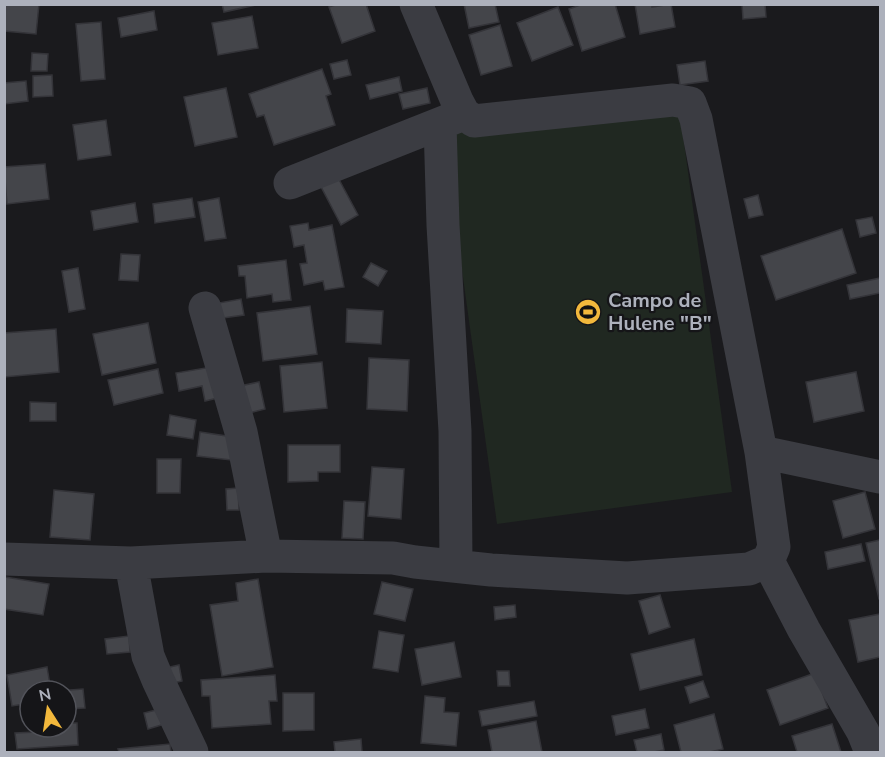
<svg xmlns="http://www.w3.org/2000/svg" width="885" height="757" font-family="'Nunito Sans',sans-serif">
  <rect width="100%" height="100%" fill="#1a1a1d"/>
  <path fill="#202821" d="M678,99L732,492L497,524L443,132Z"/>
  <path fill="#44454a" stroke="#343439" stroke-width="1.5" d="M4,4H39L36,34L4,31Z
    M222,4H260L224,12Z
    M338,4H366L375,31L342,43L329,7Z
    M464,4H495L499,22L469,28Z
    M583,4H615L625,37L582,51L569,9Z
    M635,4H652V7L671,4L675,27L640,34Z
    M742,4H765L766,17L743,19Z
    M558,7L573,45L532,61L517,23Z
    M154,11L157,30L121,37L118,18Z
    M252,16L258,48L218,55L212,23Z
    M101,22L105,79L81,81L76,24Z
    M500,25L512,66L481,75L469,35Z
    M32,53L48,54L47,71H31Z
    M347,60L351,75L334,79L330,64Z
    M705,61L708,81L680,85L677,65Z
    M322,69L331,94L326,96L335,125L274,145L264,115L257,117L249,94Z
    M52,75L53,96L33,97V76Z
    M399,77L402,91L370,99L366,85Z
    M26,81L28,101L4,104V83Z
    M226,88L237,137L195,146L184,97Z
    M427,88L430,103L403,109L399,94Z
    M106,120L111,155L78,160L73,125Z
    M45,164L49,199L7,204L4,167Z
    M335,172L358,215L341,225L318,181Z
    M758,195L763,215L749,218L744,199Z
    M192,198L195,217L155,223L153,204Z
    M219,198L226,238L205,241L198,202Z
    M135,203L138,222L94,230L91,211Z
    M872,217L876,233L860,237L856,220Z
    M308,223L309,230L332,225L344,287L325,290L323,281L304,285L300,264L307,263L304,245L294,247L290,226Z
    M842,229L856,273L776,300L761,256Z
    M121,254L140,255L138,281L119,280Z
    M286,260L291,300L273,302L272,294L247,298L245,276H239L238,266Z
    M371,263L387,271L378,286L363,277Z
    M78,268L85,309L69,312L62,271Z
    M880,278V293L850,299L847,285Z
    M241,299L244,315L216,319L213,304Z
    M310,306L317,354L263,361L257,313Z
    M347,309L383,311L381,344L346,342Z
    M148,323L156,363L102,375L93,334Z
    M56,329L59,372L4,377V333Z
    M369,358L409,360L407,411L367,409Z
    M322,362L327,408L284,412L280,366Z
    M217,366L222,397L205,401L202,386L179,391L176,373Z
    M158,369L163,393L114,405L108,380Z
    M856,372L864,411L814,422L806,382Z
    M259,382L265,409L241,415L235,387Z
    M30,402L56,403V421H30Z
    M170,415L196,420L193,439L167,435Z
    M200,432L233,437L231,460L197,456Z
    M288,445H340V472H318V481L288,482Z
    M157,459H181L180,493H157Z
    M372,467L404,469L401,519L368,516Z
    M238,488L239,510H227L226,489Z
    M54,490L94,494L90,540L50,537Z
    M865,492L875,529L843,538L833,501Z
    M344,501L365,502L363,539L342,538Z
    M880,540V599H879L866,543Z
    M861,544L865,561L828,569L825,552Z
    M5,577L49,584L43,615L4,609Z
    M258,579L273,667L222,676L210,605L238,601L236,583Z
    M382,582L413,589L405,621L374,614Z
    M660,595L670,627L649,634L639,601Z
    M515,605L516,617L495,620L494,607Z
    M880,614V657L858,662L849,620Z
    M379,631L404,635L398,672L373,668Z
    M129,636L130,652L107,654L105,639Z
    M694,639L702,675L640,690L631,654Z
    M454,642L461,677L422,685L415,649Z
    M179,665L182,681L164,685L161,669Z
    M47,667L51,691H30V703L12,706L7,675Z
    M497,671H509L510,686H498Z
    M815,673L828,708L780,725L767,690Z
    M275,675L277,701H269L271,724L212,728L210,696H202L201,680Z
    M703,681L709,697L690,703L685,687Z
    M83,689L85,708L66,709V691H56Z
    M283,693H314V730L283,731Z
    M425,696L445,698L444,712L459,713L456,746L421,743Z
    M534,701L537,716L482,726L479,711Z
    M164,708L168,723L148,729L144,713Z
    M645,709L649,728L616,735L612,716Z
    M714,714L723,749L710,752H681L674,725Z
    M536,721L542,752H492L488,730Z
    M66,723H77L78,745L17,749L15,733L36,732L35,727H66Z
    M832,724L841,752H797L792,736Z
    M661,734L664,750L654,752H637L634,740Z
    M361,739L362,752H335L334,742Z
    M170,744L171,752H119L118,749Z"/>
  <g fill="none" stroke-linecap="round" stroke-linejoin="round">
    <path stroke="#3b3c42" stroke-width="33" d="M440,124L443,225L455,431L456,566
      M290,183L459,116
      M205,308L241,432L266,556
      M761,452L880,477
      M4,559L131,563L266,556L393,558L415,562L491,570L627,578L749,569L768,561L774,547L761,452L696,119L690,103L673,100L474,121L464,114L457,101L416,4
      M768,561L804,630L863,732L871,752
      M131,563L148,656L158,680L192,752"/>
  </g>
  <defs>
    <g id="stadium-disc" transform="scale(1.35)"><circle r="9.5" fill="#f2b83c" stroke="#151518"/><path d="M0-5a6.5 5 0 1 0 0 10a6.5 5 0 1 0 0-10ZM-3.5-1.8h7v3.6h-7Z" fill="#111"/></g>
  </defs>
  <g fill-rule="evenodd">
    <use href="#stadium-disc" x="588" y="312"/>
  </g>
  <g text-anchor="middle" stroke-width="4.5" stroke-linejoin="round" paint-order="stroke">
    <g font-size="20" font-weight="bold" fill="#adb1bc" stroke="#151518" text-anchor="start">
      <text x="608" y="307">Campo de<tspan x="608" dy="23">Hulene "B"</tspan></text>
    </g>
  </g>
  <rect width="885" height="757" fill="none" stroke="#adb1bc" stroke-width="12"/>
  <g transform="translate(48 709) rotate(348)"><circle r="28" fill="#151518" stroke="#52535a" stroke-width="1.5"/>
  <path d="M0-4.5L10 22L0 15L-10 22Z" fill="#f2b83c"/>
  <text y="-9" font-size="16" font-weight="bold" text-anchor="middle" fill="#adb1bc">N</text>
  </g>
</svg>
